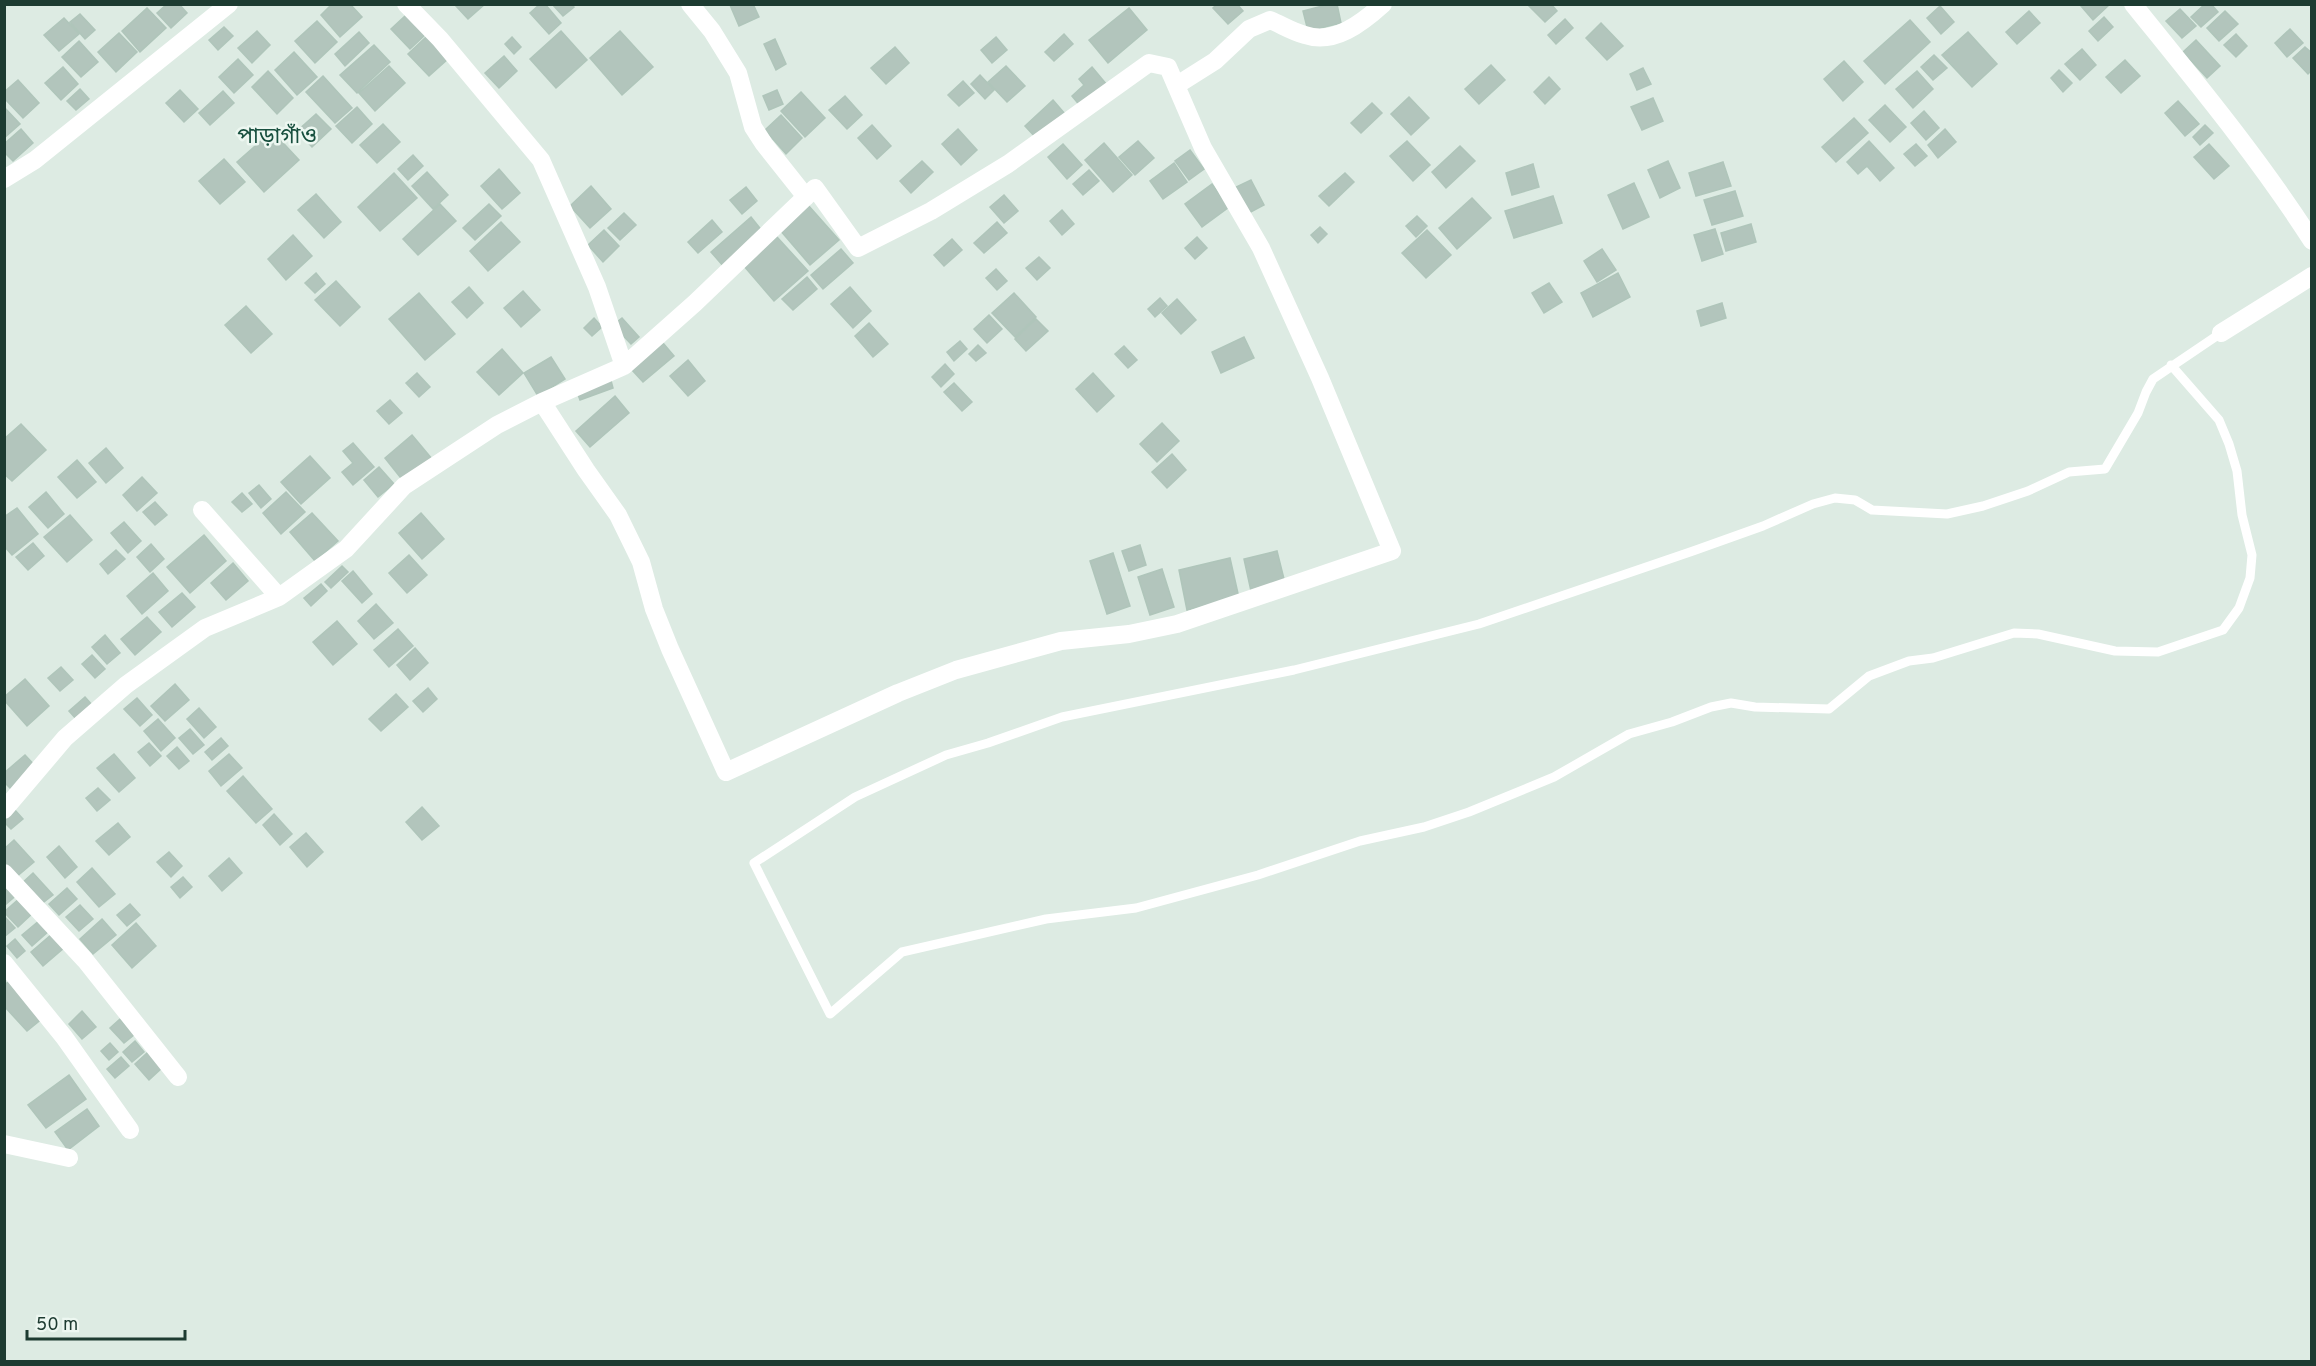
<svg xmlns="http://www.w3.org/2000/svg" width="2316" height="1366" font-family="Overpass,'Noto Sans Bengali',sans-serif">
  <rect width="100%" height="100%" fill="#ddebe3"/>
  <path fill="#b2c5bc" stroke="#afc5ba" stroke-width="1.5" d="M167,4H179L187,13L171,28L157,13Z
    M332,4H350L362,17L340,37L321,15Z
    M458,4H485L468,19L456,6Z
    M540,4H545L561,23L549,34L530,13Z
    M552,4H572L574,7L563,16Z
    M753,4L759,17L739,26L730,5Z
    M1217,4H1237L1243,11L1228,24L1213,8Z
    M1330,4H1337L1341,23L1308,31L1303,11Z
    M1531,4H1551L1557,11L1545,22L1529,6Z
    M2083,4H2110L2093,20L2081,6Z
    M2205,4H2211L2218,12L2201,27L2191,17Z
    M1940,6L1954,22L1941,34L1927,18Z
    M147,8L166,28L140,52L122,31Z
    M1129,8L1147,30L1108,63L1089,40Z
    M2180,9L2196,26L2182,38L2166,21Z
    M2029,11L2040,23L2017,44L2006,32Z
    M2225,11L2238,24L2219,41L2207,28Z
    M80,14L95,30L85,39L70,22Z
    M406,15L425,35L410,49L391,29Z
    M2104,17L2113,27L2098,41L2089,31Z
    M64,18L79,34L59,51L44,35Z
    M1565,19L1573,28L1556,44L1548,35Z
    M1910,20L1930,42L1885,84L1864,61Z
    M317,21L337,42L315,63L295,41Z
    M1601,23L1623,46L1607,60L1586,38Z
    M224,27L233,36L218,50L209,40Z
    M2290,29L2303,43L2287,57L2275,43Z
    M257,31L270,45L252,63L238,48Z
    M561,31L587,60L556,88L530,59Z
    M620,31L653,67L622,95L590,58Z
    M359,32L369,43L345,66L335,54Z
    M1968,32L1997,64L1972,87L1942,55Z
    M119,33L137,52L116,72L98,52Z
    M1064,34L1073,44L1054,61L1045,52Z
    M2236,34L2247,46L2236,57L2224,45Z
    M427,36L448,59L429,76L408,54Z
    M512,37L521,47L514,54L505,44Z
    M996,37L1007,50L992,63L981,50Z
    M775,39L786,64L776,70L764,44Z
    M2196,40L2220,66L2207,78L2183,52Z
    M79,41L98,62L81,77L62,57Z
    M374,45L390,62L357,93L340,75Z
    M895,47L909,63L886,84L871,68Z
    M2305,47L2312,53V70L2308,74L2293,58Z
    M2082,49L2096,65L2080,80L2065,64Z
    M294,52L317,77L297,95L275,70Z
    M1934,55L1947,68L1933,80L1921,67Z
    M504,56L517,71L499,88L485,73Z
    M238,59L253,75L234,93L219,77Z
    M2125,60L2140,76L2121,93L2106,77Z
    M1844,61L1863,82L1843,101L1824,79Z
    M1491,65L1505,80L1479,104L1465,89Z
    M389,66L405,83L375,111L359,93Z
    M1006,66L1025,86L1007,102L988,82Z
    M63,67L78,84L61,100L45,83Z
    M1092,67L1107,85L1081,107L1072,96L1084,85L1079,79Z
    M1643,68L1651,84L1637,90L1630,74Z
    M2059,70L2072,83L2063,92L2051,78Z
    M268,71L293,98L277,114L252,87Z
    M1917,71L1933,89L1913,108L1896,89Z
    M980,75L994,90L985,99L971,84Z
    M323,76L352,108L335,123L306,92Z
    M1549,77L1560,89L1545,104L1534,92Z
    M18,80L39,103L23,118L4,98V92Z
    M963,81L974,93L959,106L948,95Z
    M80,89L89,99L76,110L67,101Z
    M180,90L198,109L184,122L166,103Z
    M777,90L783,104L769,110L763,96Z
    M223,91L234,103L210,125L199,113Z
    M801,92L825,118L805,137L781,111Z
    M845,96L862,115L847,129L829,110Z
    M1409,97L1429,118L1411,135L1391,114Z
    M1653,98L1663,121L1642,130L1631,107Z
    M1053,100L1065,114L1037,139L1025,126Z
    M2178,101L2199,124L2185,136L2165,113Z
    M1372,103L1382,113L1361,133L1351,123Z
    M1885,105L1906,127L1890,142L1869,120Z
    M4,107L20,124L4,138Z
    M357,107L372,124L352,143L336,126Z
    M1924,111L1939,128L1926,140L1911,123Z
    M316,114L331,129L312,147L297,131Z
    M781,115L802,138L786,154L765,130Z
    M1854,118L1868,133L1836,162L1822,147Z
    M383,124L400,142L377,163L360,145Z
    M872,125L891,146L877,159L858,138Z
    M2205,125L2213,133L2200,145L2193,137Z
    M21,129L33,143L13,161L4,152V144Z
    M958,129L977,150L961,165L942,144Z
    M1945,129L1956,142L1938,158L1928,145Z
    M272,131L299,160L264,192L237,162Z
    M1138,141L1154,158L1135,175L1119,157Z
    M1407,141L1430,165L1413,181L1390,156Z
    M1869,141L1894,168L1880,181L1867,166L1858,174L1847,162Z
    M1104,143L1132,175L1113,192L1085,160Z
    M1063,144L1082,165L1067,179L1048,157Z
    M1916,144L1927,156L1915,166L1904,154Z
    M2209,144L2229,166L2214,179L2194,157Z
    M1460,146L1475,161L1446,188L1432,172Z
    M1190,150L1204,169L1189,180L1175,161Z
    M413,155L423,166L408,180L398,169Z
    M224,159L245,182L220,204L199,181Z
    M922,161L933,172L911,193L900,181Z
    M1668,161L1680,188L1660,198L1648,170Z
    M1723,162L1731,186L1696,196L1689,173Z
    M1174,163L1187,182L1163,199L1150,181Z
    M1533,164L1539,187L1512,195L1506,173Z
    M499,169L520,193L502,209L481,186Z
    M1089,170L1099,181L1083,195L1073,184Z
    M427,172L448,195L433,209L412,186Z
    M394,173L417,198L380,231L358,207Z
    M1345,173L1354,182L1329,206L1319,196Z
    M1251,180L1264,205L1247,214L1234,188Z
    M1634,183L1649,217L1623,229L1608,195Z
    M1212,184L1229,207L1202,227L1185,204Z
    M591,186L611,209L590,228L570,206Z
    M746,187L757,201L742,214L730,200Z
    M1735,191L1743,216L1712,225L1704,200Z
    M316,194L341,222L324,238L298,210Z
    M1004,195L1018,211L1004,223L990,207Z
    M1553,196L1562,223L1514,238L1505,211Z
    M1472,198L1491,218L1457,249L1439,228Z
    M440,204L456,221L418,255L403,239Z
    M489,204L501,216L475,240L463,228Z
    M808,205L839,240L810,265L780,230Z
    M1062,210L1074,224L1062,235L1050,221Z
    M624,213L636,225L620,240L608,228Z
    M1417,216L1427,226L1416,237L1406,226Z
    M751,217L763,232L724,267L711,252Z
    M712,220L722,232L698,253L688,242Z
    M501,222L520,242L488,271L470,251Z
    M997,222L1007,233L984,253L974,243Z
    M1751,224L1756,242L1726,251L1721,233Z
    M1320,227L1327,234L1318,243L1311,235Z
    M1715,229L1723,254L1702,261L1694,235Z
    M604,230L619,246L603,262L588,245Z
    M1427,230L1451,255L1426,278L1402,253Z
    M293,235L312,256L286,280L268,259Z
    M777,237L808,271L774,301L744,266Z
    M1197,237L1207,248L1195,259L1185,248Z
    M952,239L962,250L944,266L934,255Z
    M841,249L853,263L823,289L811,275Z
    M1602,249L1616,270L1597,282L1584,261Z
    M1039,257L1050,268L1037,280L1026,268Z
    M996,269L1007,281L997,290L986,278Z
    M316,273L325,284L315,293L305,283Z
    M1618,273L1630,297L1593,317L1581,293Z
    M807,277L817,289L793,310L782,299Z
    M336,281L360,307L340,326L315,300Z
    M1549,283L1562,302L1544,313L1532,293Z
    M469,287L483,303L467,318L452,302Z
    M850,287L871,311L853,328L831,304Z
    M523,291L540,310L521,327L504,308Z
    M419,293L455,334L425,360L389,319Z
    M1014,293L1036,317L1015,337L992,313Z
    M1160,298L1167,306L1155,317L1148,309Z
    M1177,299L1196,320L1181,334L1162,313Z
    M1722,303L1726,318L1701,326L1697,311Z
    M246,306L272,334L251,353L225,325Z
    M989,315L1002,329L987,343L974,329Z
    M594,318L602,327L592,336L584,328Z
    M622,318L639,337L631,344L613,325Z
    M1036,319L1048,331L1026,351L1015,339Z
    M869,323L888,344L873,357L855,336Z
    M1244,337L1254,358L1221,373L1212,352Z
    M960,341L967,349L954,361L947,352Z
    M663,343L674,356L643,382L632,370Z
    M978,345L986,353L976,361L969,354Z
    M1124,346L1137,360L1128,368L1115,354Z
    M502,349L523,373L499,395L477,372Z
    M551,357L565,379L538,396L524,373Z
    M688,360L705,381L688,396L670,376Z
    M945,364L954,374L941,387L932,377Z
    M417,373L430,387L419,397L406,383Z
    M1093,373L1114,396L1097,412L1076,389Z
    M610,377L613,388L580,400L576,389Z
    M954,383L972,402L962,411L944,392Z
    M615,396L629,413L590,447L576,431Z
    M390,400L402,413L389,424L377,411Z
    M1162,423L1179,441L1157,462L1140,444Z
    M21,424L46,450L12,481L4,474V439Z
    M412,435L432,459L404,482L385,458Z
    M353,443L374,467L353,485L342,472L353,463L343,451Z
    M106,448L123,468L106,483L89,463Z
    M1172,454L1186,470L1167,488L1152,472Z
    M310,456L330,478L301,504L281,482Z
    M77,460L96,482L77,498L58,477Z
    M379,467L394,484L378,497L364,480Z
    M142,477L157,493L137,511L123,495Z
    M259,485L271,499L261,508L249,493Z
    M46,492L64,514L48,528L29,507Z
    M286,492L305,512L281,534L263,513Z
    M242,493L252,504L242,512L232,502Z
    M155,502L167,515L155,525L143,512Z
    M17,508L38,534L12,555L4,546V517Z
    M312,513L338,541L315,561L290,532Z
    M421,513L444,539L422,559L399,533Z
    M70,515L92,540L67,562L44,537Z
    M124,522L141,541L128,553L111,533Z
    M204,535L226,561L190,593L167,567Z
    M33,543L44,556L28,570L16,557Z
    M151,544L164,559L150,572L137,557Z
    M1140,545L1146,565L1129,571L1122,551Z
    M116,550L125,559L108,574L100,564Z
    M1277,551L1285,583L1251,591L1244,559Z
    M1113,553L1130,606L1107,614L1090,561Z
    M409,555L427,575L407,593L389,573Z
    M1230,558L1239,598L1187,610L1179,570Z
    M233,563L248,581L226,600L211,583Z
    M342,566L348,572L331,588L325,582Z
    M1162,569L1174,607L1150,615L1138,577Z
    M353,571L372,594L362,603L342,581Z
    M153,573L168,591L142,614L127,596Z
    M321,584L327,591L311,606L304,598Z
    M182,593L195,607L172,627L159,612Z
    M376,604L393,623L374,639L358,621Z
    M147,617L161,632L135,655L121,639Z
    M337,621L357,644L333,665L313,642Z
    M398,629L413,646L389,667L374,650Z
    M105,635L120,653L107,664L92,647Z
    M415,648L428,663L410,680L397,665Z
    M92,655L105,669L95,678L82,664Z
    M61,667L73,680L60,691L48,678Z
    M25,679L49,706L27,726L4,700V697Z
    M175,684L189,700L165,721L151,706Z
    M428,688L437,699L423,712L413,701Z
    M396,694L408,707L381,731L369,719Z
    M85,697L93,706L77,720L69,711Z
    M137,698L152,715L140,726L124,709Z
    M199,708L216,727L204,738L187,719Z
    M158,719L175,738L161,751L144,731Z
    M190,729L204,745L193,754L179,738Z
    M221,738L228,746L212,760L205,752Z
    M149,743L161,756L150,766L138,752Z
    M177,747L189,761L179,769L167,756Z
    M114,754L135,778L119,792L97,768Z
    M229,754L242,768L221,786L209,771Z
    M25,755L39,770L14,792L4,782V773Z
    M243,776L272,809L256,823L227,791Z
    M98,788L110,800L97,811L86,798Z
    M422,807L439,826L422,840L406,822Z
    M14,809L23,819L11,829L4,822V817Z
    M274,814L292,834L280,845L263,825Z
    M118,823L130,837L109,855L96,841Z
    M306,833L323,852L307,867L290,847Z
    M14,840L34,862L15,878L4,866V849Z
    M59,846L77,867L65,878L47,857Z
    M169,852L182,866L171,877L157,862Z
    M229,858L242,873L222,891L209,876Z
    M92,868L115,894L99,907L77,882Z
    M33,873L53,895L40,905L21,884Z
    M183,877L192,887L180,898L171,887Z
    M4,886L19,893L5,905H4Z
    M67,888L77,899L59,915L49,904Z
    M21,897L34,912L18,927L4,912Z
    M130,904L140,915L127,926L117,915Z
    M80,905L93,919L79,931L66,917Z
    M4,916L15,928L4,937Z
    M102,919L116,935L93,954L80,939Z
    M40,920L49,931L32,946L22,935Z
    M136,923L156,946L132,968L112,945Z
    M52,934L64,948L43,966L31,952Z
    M15,939L25,951L17,958L7,946Z
    M10,981L43,1018L27,1031L4,1006V985Z
    M82,1011L96,1027L82,1039L69,1024Z
    M120,1019L134,1035L124,1043L110,1028Z
    M135,1041L144,1052L132,1062L123,1052Z
    M110,1043L118,1052L109,1060L101,1051Z
    M148,1052L162,1068L149,1080L135,1064Z
    M121,1057L129,1066L115,1078L107,1069Z
    M69,1075L86,1099L46,1128L28,1105Z
    M87,1109L99,1126L68,1150L55,1132Z"/>
  <g fill="none" stroke-linecap="round" stroke-linejoin="round">
    <path stroke="#fff" stroke-width="9" d="M2171,365L2219,420L2229,444L2237,471L2242,515L2252,555L2250,578L2239,608L2223,630L2158,652L2115,651L2038,634L2014,633L1933,658L1909,661L1869,676L1829,709L1755,707L1731,703L1711,707L1672,722L1629,734L1554,777L1469,812L1424,827L1360,841L1258,875L1136,908L1046,919L902,952L830,1014L754,863L855,797L946,755L988,743L1062,717L1294,670L1479,624L1693,551L1763,526L1813,504L1835,498L1855,500L1872,510L1947,514L1983,506L2028,491L2069,472L2105,469L2138,413L2146,392L2153,379L2221,333"/>
    <path stroke="#fff" stroke-width="18" d="M690,4L712,31L738,73L753,127L764,144L806,197
      M2133,4C2195,81 2259,158 2312,241
      M1177,85L1215,61L1249,29L1270,20C1282,25 1293,32 1305,35C1334,45 1362,23 1383,4
      M4,179L35,160L229,4
      M2221,333L2312,276
      M542,402L586,470L618,515L641,562L654,609L670,649L726,772L898,693L956,670L1061,641L1129,634L1177,624L1392,551L1320,378L1261,248L1203,148L1168,67L1149,63L1008,164L931,211L858,248L815,188L695,303L624,366
      M202,510L279,597L346,549L404,486L497,425L542,402L624,366L597,287L541,160L440,39L406,4
      M4,810L65,738L126,685L205,628L279,597
      M4,873L85,960L178,1077
      M4,963L64,1037L130,1130
      M4,1144L69,1158"/>
  </g>
  <g text-anchor="middle" stroke-width="5" stroke-linejoin="round" paint-order="stroke">
    <g font-size="22" fill="#174f3e" stroke="#edf7f1">
      <text x="277" y="143">পাড়াগাঁও</text>
    </g>
  </g>
  <rect width="2316" height="1366" fill="none" stroke="#1d3b31" stroke-width="12"/>
  <path d="M27 1330v9h158v-9" fill="none" stroke="#1d3b31" stroke-width="3"/>
  <text x="36" y="1330" font-size="18" fill="#1d3b31" stroke="#edf7f1" stroke-width="4.5" paint-order="stroke">50 m</text>
</svg>
